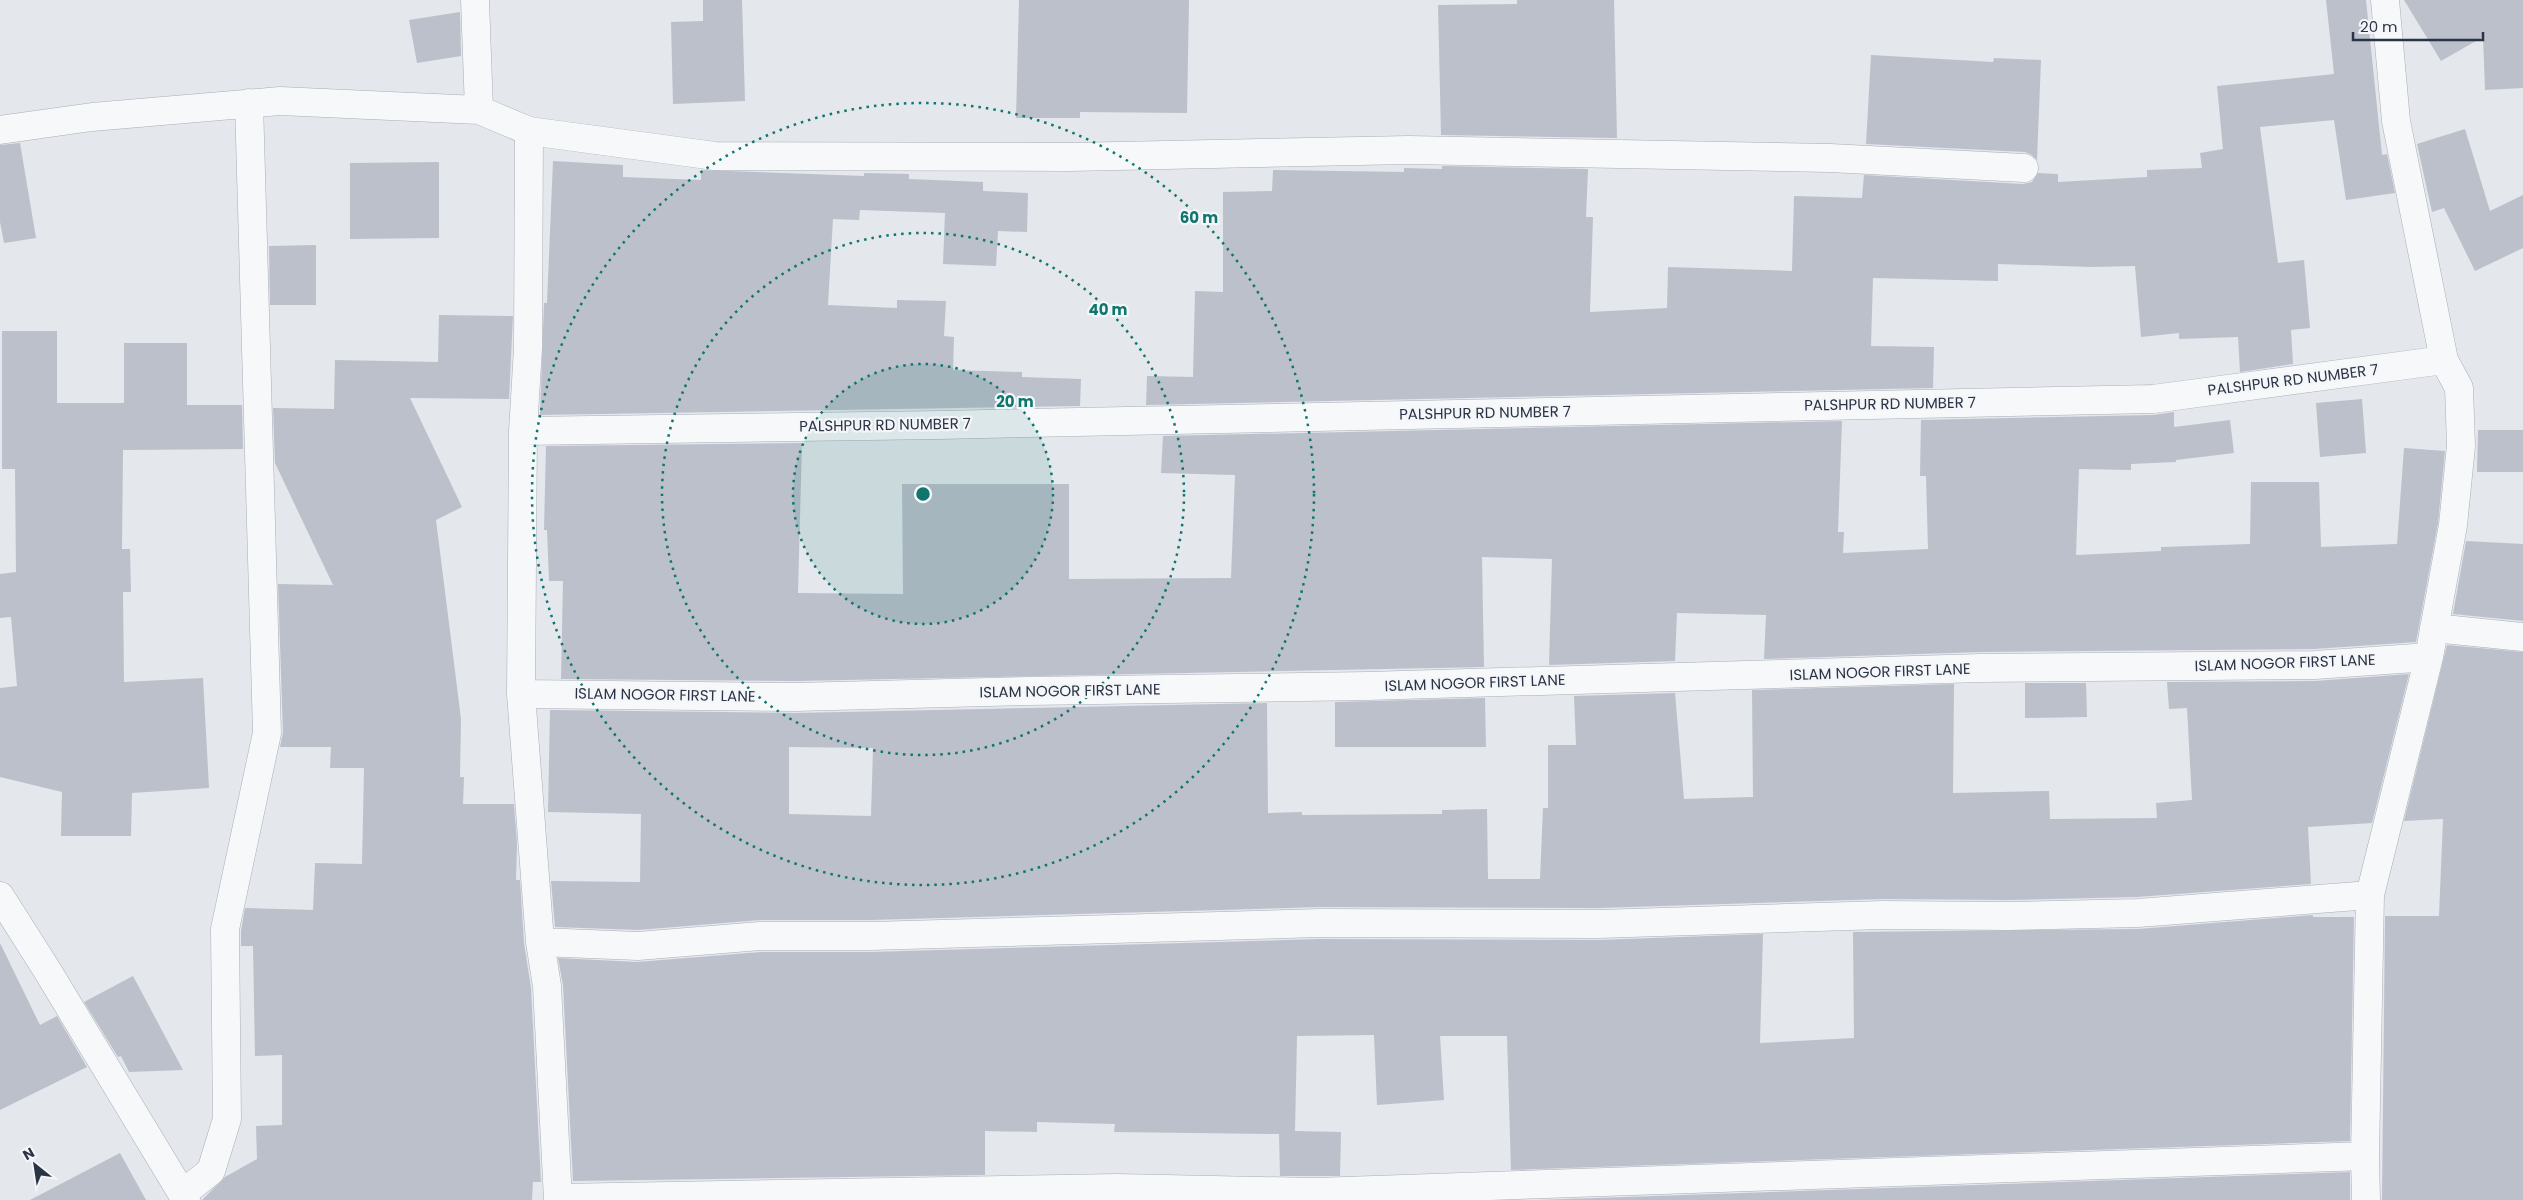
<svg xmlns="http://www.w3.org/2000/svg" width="2523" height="1200" font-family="Poppins,sans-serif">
  <rect width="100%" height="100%" fill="#e4e7ec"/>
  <path fill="#bbc0ca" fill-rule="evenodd" d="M703,0H742L745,101L673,104L671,22L703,21Z
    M1019,0H1189L1187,113L1080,112V118H1016Z
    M1517,0H1614L1617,138L1441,135L1438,5L1517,4Z
    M2326,0H2366L2382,155L2387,154L2395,193L2346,200L2334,120L2260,127L2278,263L2304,260L2310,328L2291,330L2293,364L2240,372L2238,337L2179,339V333L2141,337L2135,266L2091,267L1998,264V281L1873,278L1871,346L1934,347L1933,388L1146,405L1147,376L1193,377L1195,291L1223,292V192L1272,191L1273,170L1404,172V168L1442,169V166L1588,169L1586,217H1593L1590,312L1667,308L1668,267L1792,271L1794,196L1862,198L1864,175L2023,184L2032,182L2038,173L2058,174V182L2147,177V170L2202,168L2200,153L2223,149L2217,86L2334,74Z
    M2404,0H2523V88L2485,90L2483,37L2441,61Z
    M460,12L461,56L417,63L409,20Z
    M1871,55L1993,62L1994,58L2041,60L2037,160L2032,155L2025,152L1866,144Z
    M2465,129L2490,211L2523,195V248L2475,271L2444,208L2432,212L2417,144Z
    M20,143L36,238L4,243L0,222V145Z
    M553,161L623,165V177L701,180V170L864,176V173L909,174V179L983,182V191L1028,193L1027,232L998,231L996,266L943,264L945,213L860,210L859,220L833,219L828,305L897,308V300L946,301L944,336L954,337L953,370L1022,372V377L1081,379L1080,406L540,415L544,303H547Z
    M439,162V238L350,239V163Z
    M316,245V305H270L269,246Z
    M439,315L513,316L509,399L410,398L462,507L436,520L461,719L460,777H464L463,804H514L517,843L516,880H520L524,943L531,988L541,1182H533L532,1200H202L225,1177L257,1159L256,1126L282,1125V1055L255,1056L253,946H241V931L245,908L313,910L315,863L362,864L364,768H330L331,747H280L283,733L278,584L333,585L275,463L273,408L334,409L335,360L438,362Z
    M2,331H57V403H124V343H187V405H242L243,449L123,450L122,549H130L131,592H123L124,682L203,678L209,788L132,793L131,836H61L62,792L0,777V688L17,686L11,617L0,618V574L16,572L15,469H2Z
    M2362,399L2366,453L2320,457L2316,403Z
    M2174,412V427L2230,420L2234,453L2176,460V462L2131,464V470L2079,469L2076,555L2161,551V547L2250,544L2251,482H2319L2321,547L2397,544L2404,448L2445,451L2438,523L2416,642L2314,649L1981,652L1764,659L1766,615L1677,613L1675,661L1549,665L1552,559L1482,557L1484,667L795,681L561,679L563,581H549L547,530H544L546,446L802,443L798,593L903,594L902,484H1069V579L1231,578L1235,475L1161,473L1163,436L1842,421L1838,532H1844L1843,553L1928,549L1926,476H1920L1921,420L2153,415Z
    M2478,430H2523V472H2477Z
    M2466,541L2523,544V621L2453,614Z
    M2447,645L2523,652V1200H2382L2385,916H2439L2443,819L2404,821Z
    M2409,674L2372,823L2308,827L2311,884L2137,897L2008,900L1883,899L1598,908L1320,907L871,920H760L638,930L555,927L551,881L640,882L641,814L548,812L550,710L795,713L1267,703L1268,813L1302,812V815L1442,814V810L1487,809L1488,879H1540L1543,808H1548V745H1576L1574,696L1675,693L1684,799L1753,797L1752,690L1954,684L1953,793L2049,791L2050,819L2157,818L2156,803L2192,800L2187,708L2169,709L2167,682L2315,681ZM789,747L873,748L871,816L789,814Z
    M2025,683H2086L2087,717L2025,718Z
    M1485,698L1486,747H1335V702Z
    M2313,915V917H2354L2350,1141L1511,1170L1507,1036H1440L1444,1100L1377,1105L1374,1035L1297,1036L1295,1131L1341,1132L1340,1176H1280L1279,1134L1114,1132L1115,1124L1037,1122V1132L985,1131V1175L573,1181L563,985L558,958L637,962L761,952H871L1320,939L1598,940L1763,934L1760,1043L1854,1038L1853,932L2138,929Z
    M0,943L40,1025L57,1016L87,1067L0,1110Z
    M133,976L183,1070L129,1072L121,1056L118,1057L84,1002Z
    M120,1153L146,1200H30Z
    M2350,1172V1200H1538Z"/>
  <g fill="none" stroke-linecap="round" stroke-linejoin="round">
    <g stroke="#a9aeb7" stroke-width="29">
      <path id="minor" d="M475,0L479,110
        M0,130L92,117L280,101L479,110L529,131L528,348L523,431L521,694L540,942L547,986L558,1200
        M529,131L715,156L1070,157L1409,150L1830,158L2024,168
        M523,431L940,425L2153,399L2444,360
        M2434,628L2523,637
        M521,694L795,697L1029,691L1368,686L1981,668L2315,665L2429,657
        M0,896L47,970L186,1200
        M540,942L638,946L760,936H871L1320,923L1598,924L1883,915L2008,916L2138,913L2370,895
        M182,1194L211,1171L227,1119L225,929L267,733L249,103
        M558,1198L1117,1188L1315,1192L2365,1156
        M2366,1200L2365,1156L2370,895L2429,657L2453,525L2461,446L2459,388L2444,360L2396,121L2385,0"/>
    </g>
    <use href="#minor" stroke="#f7f8fa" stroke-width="28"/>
  </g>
  <circle cx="923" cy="494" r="130" fill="#0f766e" fill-opacity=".12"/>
  <g fill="none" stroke="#0f766e" stroke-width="2.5" stroke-dasharray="2.5 5">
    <circle cx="923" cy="494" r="130"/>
    <circle cx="923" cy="494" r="261"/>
    <circle cx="923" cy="494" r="391"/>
  </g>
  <g text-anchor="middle" stroke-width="4.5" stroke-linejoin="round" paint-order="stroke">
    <g font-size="15" fill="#2b3445" stroke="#f4f6f9">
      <text transform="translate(2293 380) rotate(-7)" y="5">PALSHPUR RD NUMBER 7</text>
      <text transform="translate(1890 404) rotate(-1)" y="5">PALSHPUR RD NUMBER 7</text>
      <text transform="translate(1485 413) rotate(-1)" y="5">PALSHPUR RD NUMBER 7</text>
      <text transform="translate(885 425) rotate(-1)" y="5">PALSHPUR RD NUMBER 7</text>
      <text transform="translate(2285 663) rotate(-2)" y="5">ISLAM NOGOR FIRST LANE</text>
      <text transform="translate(1880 672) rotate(-2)" y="5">ISLAM NOGOR FIRST LANE</text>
      <text transform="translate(1475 683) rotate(-2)" y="5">ISLAM NOGOR FIRST LANE</text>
      <text transform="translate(1070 691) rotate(-1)" y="5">ISLAM NOGOR FIRST LANE</text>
      <text transform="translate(665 695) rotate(1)" y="5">ISLAM NOGOR FIRST LANE</text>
    </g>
  </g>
  <circle cx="923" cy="494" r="8" fill="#0f766e" stroke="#f4f6f9" stroke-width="2.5"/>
  <g font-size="15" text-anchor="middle" font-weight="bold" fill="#0f766e" stroke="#f4f6f9" stroke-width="4.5" stroke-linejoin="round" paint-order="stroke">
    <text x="1199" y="223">60 m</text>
    <text x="1108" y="315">40 m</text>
    <text x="1015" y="407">20 m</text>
  </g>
  <g transform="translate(35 1165) rotate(330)" stroke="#f4f6f9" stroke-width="4" paint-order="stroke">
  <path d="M0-4L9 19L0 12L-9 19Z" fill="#2b3445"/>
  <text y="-8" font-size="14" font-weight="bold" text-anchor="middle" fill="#2b3445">N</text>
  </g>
  <path d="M2353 32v8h130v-8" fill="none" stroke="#2b3445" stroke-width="2.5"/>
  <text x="2360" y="32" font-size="15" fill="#2b3445" stroke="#f4f6f9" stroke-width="4" paint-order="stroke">20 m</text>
</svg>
